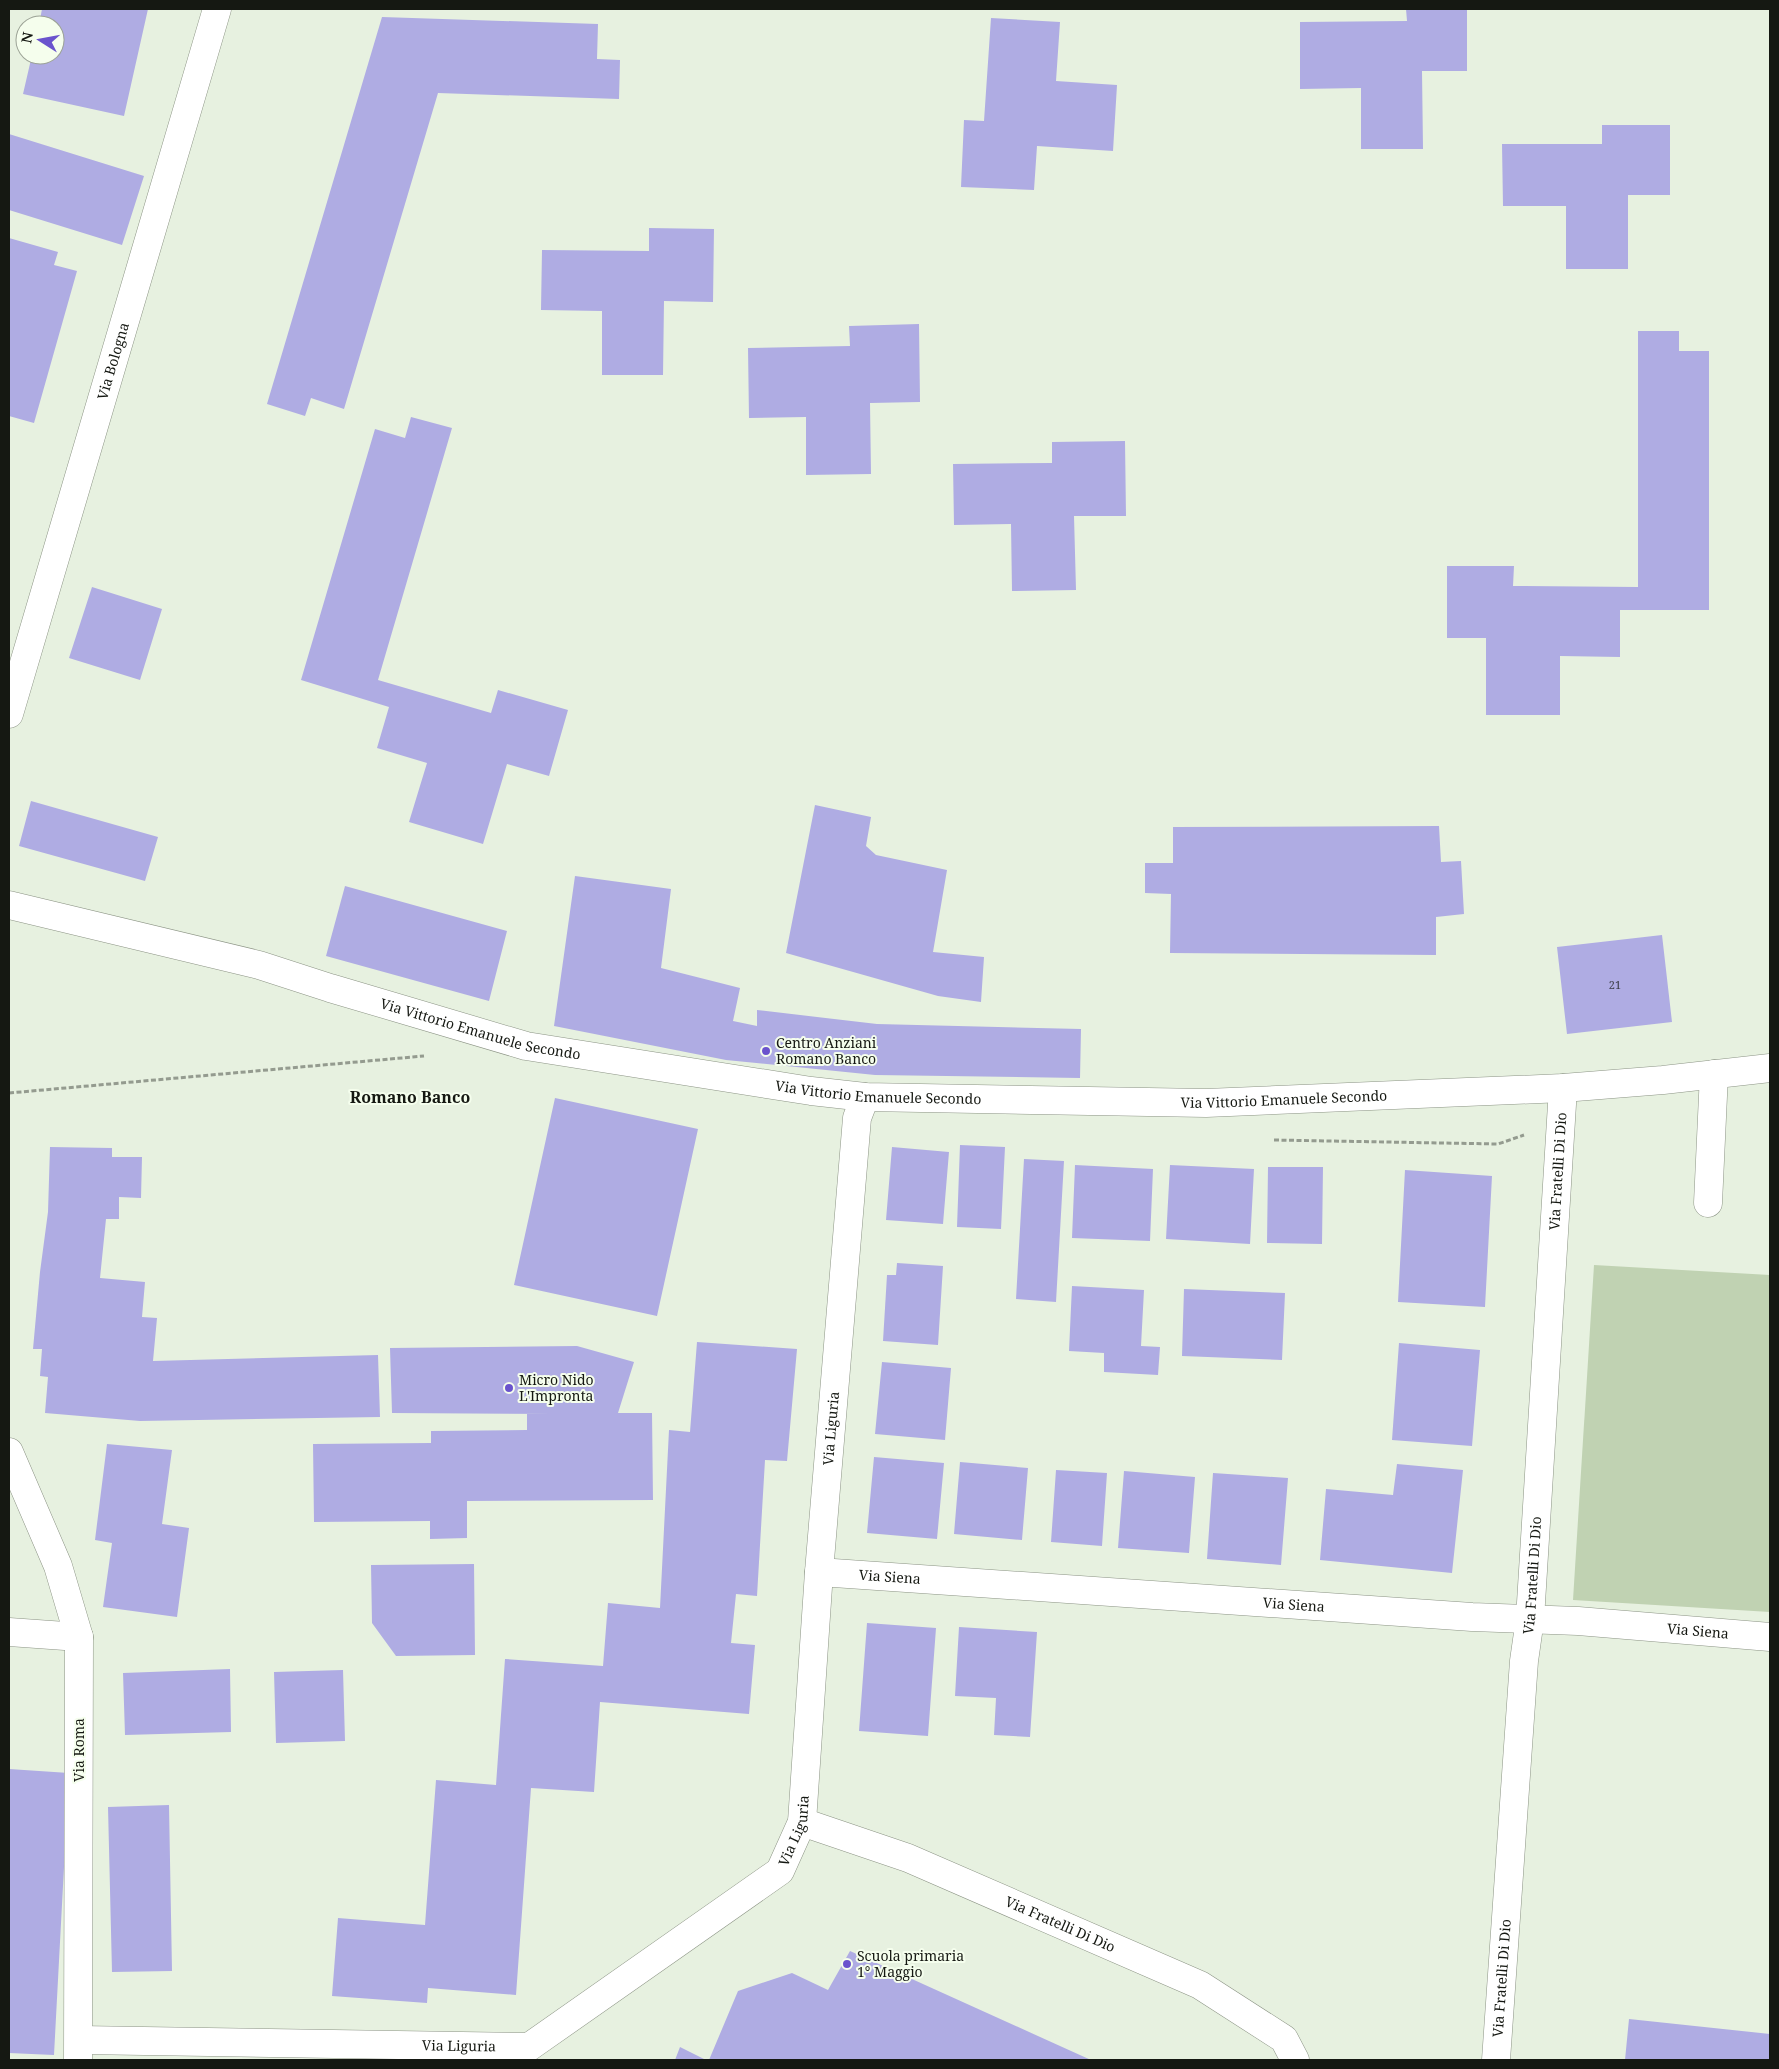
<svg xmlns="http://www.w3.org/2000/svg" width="1779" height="2069" font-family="'Noto Serif',serif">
  <rect width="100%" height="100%" fill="#e7f1e0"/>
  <path fill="#c0d2b2" d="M1594,1265L1770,1275V1612L1573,1600Z"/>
  <path fill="#aface3" d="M42,9H148L124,116L23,94L32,55H55V25H39Z
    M1406,9H1467V71H1422L1423,149H1361V88L1300,89V22L1407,21Z
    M382,17L598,24L597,59L620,60L619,99L438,93L344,409L311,398L305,416L267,404Z
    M991,18L1060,22L1056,81L1117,85L1113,151L1037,146L1034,190L961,187L964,120L984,121Z
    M1602,125H1670V195H1628V269H1566V206H1503L1502,144H1602Z
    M9,134L144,176L122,245L9,210Z
    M649,228L714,229L713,302L664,301L663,375H602V311L541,310L542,250L649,251Z
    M9,238L58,252L54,265L77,271L34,423L9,416Z
    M919,324L920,402L870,403L871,474L806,475V417L749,418L748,348L850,346L849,326Z
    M1638,331H1679V351H1709V610H1620V657L1560,656V715H1486V638H1447V566H1514L1513,586L1638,587Z
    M411,417L452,428L378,680L491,713L498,690L568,710L549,776L507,764L483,844L409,822L427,763L377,748L389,707L301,680L375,429L405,438Z
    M1125,441L1126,516H1074L1076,590L1012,591L1011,524L954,525L953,464L1052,463V442Z
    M92,587L162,609L140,680L69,658Z
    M31,801L158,837L145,881L19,846Z
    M815,805L871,817L866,846L876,855L947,870L933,952L984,957L981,1002L938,996L786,953Z
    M1439,826L1441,862L1461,861L1464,914L1436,917V955L1170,953L1171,894L1145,893V863H1173V827Z
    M575,876L671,889L661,968L740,988L733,1021L757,1026V1010L877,1024L1081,1029L1080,1078L875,1075L726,1060L554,1026Z
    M345,886L507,931L489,1001L326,956Z
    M1662,935L1672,1022L1567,1034L1557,947Z
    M555,1098L698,1129L657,1316L514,1285Z
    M960,1145L1005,1147L1001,1229L957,1227Z
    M50,1147L112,1148V1157H142L141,1198L119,1197V1219H106L100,1278L145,1282L142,1317L157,1318L153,1361L378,1355L380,1417L140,1421L45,1413L48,1377L40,1376L42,1349H33L40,1272L48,1212Z
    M892,1147L949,1152L943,1224L886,1220Z
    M1024,1159L1064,1161L1056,1302L1016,1299Z
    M1075,1165L1153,1169L1150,1241L1072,1238Z
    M1170,1165L1254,1169L1250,1244L1166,1239Z
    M1268,1167H1323L1322,1244L1267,1243Z
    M1405,1170L1492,1176L1485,1307L1398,1302Z
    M897,1263L943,1266L938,1345L883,1341L887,1275H896Z
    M1072,1286L1144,1290L1141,1346L1160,1347L1158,1375L1104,1372V1353L1069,1351Z
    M1184,1289L1285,1293L1282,1360L1182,1356Z
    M697,1342L797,1349L787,1461L765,1460L757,1596L736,1594L731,1643L755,1645L749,1714L600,1702L594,1792L531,1788L516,1995L428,1988L427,2003L332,1996L338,1918L425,1925L436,1780L496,1785L505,1659L603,1666L608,1603L660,1608L669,1430L690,1432Z
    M1399,1343L1480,1350L1472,1446L1392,1440Z
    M577,1346L634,1362L618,1413H652L653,1500L467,1501V1538L430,1539V1521L314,1522L313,1444L431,1443V1431L527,1430V1414H553L392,1413L390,1348Z
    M882,1362L951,1368L945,1440L875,1434Z
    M107,1444L172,1450L162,1524L189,1528L177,1617L103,1607L112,1543L95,1540Z
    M874,1457L944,1463L937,1539L867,1533Z
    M960,1462L1028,1468L1022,1540L954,1534Z
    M1397,1464L1463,1470L1452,1573L1320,1560L1326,1489L1393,1495Z
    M1056,1470L1107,1473L1102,1546L1051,1542Z
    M1124,1471L1195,1477L1189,1553L1118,1548Z
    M1213,1473L1288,1478L1281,1565L1207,1559Z
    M474,1564L475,1655L396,1656L372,1623L371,1565Z
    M867,1623L936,1628L928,1736L859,1731Z
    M959,1627L1037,1632L1030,1737L994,1735L996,1698L955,1696Z
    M230,1669L231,1732L125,1735L123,1673Z
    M343,1670L345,1741L276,1743L274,1672Z
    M9,1769L69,1773L54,2055L9,2053Z
    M169,1805L172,1971L112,1972L108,1807Z
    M850,1951L1091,2060H709L738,1991L792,1973L828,1990Z
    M1629,2019L1770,2034V2060H1625Z
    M680,2047L706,2060H675Z"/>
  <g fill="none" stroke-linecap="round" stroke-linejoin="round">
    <g stroke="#8c9485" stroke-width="29">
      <g id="minor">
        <path id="s1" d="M9,714L217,9"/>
        <path id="s2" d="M9,905L259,965L330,988L526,1046L811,1091L865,1097L1206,1103L1563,1088L1663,1080L1770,1068"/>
        <path d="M1708,1203L1714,1074"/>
        <path d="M9,1452L58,1566L79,1637L78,2060"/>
        <path id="s3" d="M819,1572L1472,1617L1578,1621L1770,1637"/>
        <path d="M9,1632L79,1637"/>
        <path id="s4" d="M802,1822L908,1858L1200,1985L1284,2039L1295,2060"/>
        <path id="s5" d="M80,2040L529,2047L780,1871L802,1822L819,1572L857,1118L865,1097"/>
        <path id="s6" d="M1496,2060L1524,1661L1530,1619L1563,1088"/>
      </g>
    </g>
    <path stroke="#949b8f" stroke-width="3" stroke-dasharray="5 2.5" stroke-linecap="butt" d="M9,1093L424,1056
      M1274,1140L1498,1144L1524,1135"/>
    <use href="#minor" stroke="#fff" stroke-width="28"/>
  </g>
  <g fill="#6a53cd" stroke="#f5feed" stroke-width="2">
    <circle cx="766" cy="1051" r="5"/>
    <circle cx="509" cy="1388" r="5"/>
    <circle cx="847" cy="1964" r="5"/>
  </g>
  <g text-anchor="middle" stroke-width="4" stroke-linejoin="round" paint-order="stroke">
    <g font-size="11" fill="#3c3d46">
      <text x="1615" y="989">21</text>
    </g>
    <g font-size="14" fill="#151812" stroke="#f5feed">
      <text dy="5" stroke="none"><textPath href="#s1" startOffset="368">Via Bologna</textPath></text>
      <text dy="5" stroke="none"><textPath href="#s2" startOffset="488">Via Vittorio Emanuele Secondo</textPath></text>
      <text dy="5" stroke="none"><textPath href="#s2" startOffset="892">Via Vittorio Emanuele Secondo</textPath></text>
      <text dy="5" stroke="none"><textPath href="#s2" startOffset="1298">Via Vittorio Emanuele Secondo</textPath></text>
      <text dy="5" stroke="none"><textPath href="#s6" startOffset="891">Via Fratelli Di Dio</textPath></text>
      <text dy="5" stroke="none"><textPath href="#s5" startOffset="1204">Via Liguria</textPath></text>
      <text dy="5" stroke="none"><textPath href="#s6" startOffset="486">Via Fratelli Di Dio</textPath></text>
      <text dy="5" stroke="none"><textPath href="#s3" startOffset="71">Via Siena</textPath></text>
      <text dy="5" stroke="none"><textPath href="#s3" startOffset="476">Via Siena</textPath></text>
      <text dy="5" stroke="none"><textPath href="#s3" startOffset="881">Via Siena</textPath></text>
      <text transform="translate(79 1750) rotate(-90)" y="5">Via Roma</text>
      <text dy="5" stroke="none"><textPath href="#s5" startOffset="799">Via Liguria</textPath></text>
      <text dy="5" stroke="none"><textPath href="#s4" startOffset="278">Via Fratelli Di Dio</textPath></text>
      <text dy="5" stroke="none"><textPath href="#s6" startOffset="82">Via Fratelli Di Dio</textPath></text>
      <text dy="5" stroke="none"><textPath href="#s5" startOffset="379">Via Liguria</textPath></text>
    </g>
    <g font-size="14" fill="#151812" stroke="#f5feed" text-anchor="start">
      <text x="776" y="1048">Centro Anziani<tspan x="776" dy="16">Romano Banco</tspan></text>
      <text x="519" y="1385">Micro Nido<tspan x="519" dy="16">L'Impronta</tspan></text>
      <text x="857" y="1961">Scuola primaria<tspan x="857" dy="16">1° Maggio</tspan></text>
    </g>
    <g font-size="16" font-weight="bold" fill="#151812" stroke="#f5feed">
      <text x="410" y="1103">Romano Banco</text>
    </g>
  </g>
  <rect width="1779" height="2069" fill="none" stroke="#151812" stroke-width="20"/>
  <g transform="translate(40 40) rotate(281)"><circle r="24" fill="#f5feed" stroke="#9ba295"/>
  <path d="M0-4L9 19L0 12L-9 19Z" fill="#6a53cd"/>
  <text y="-8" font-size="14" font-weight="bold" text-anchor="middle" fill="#151812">N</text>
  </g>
</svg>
